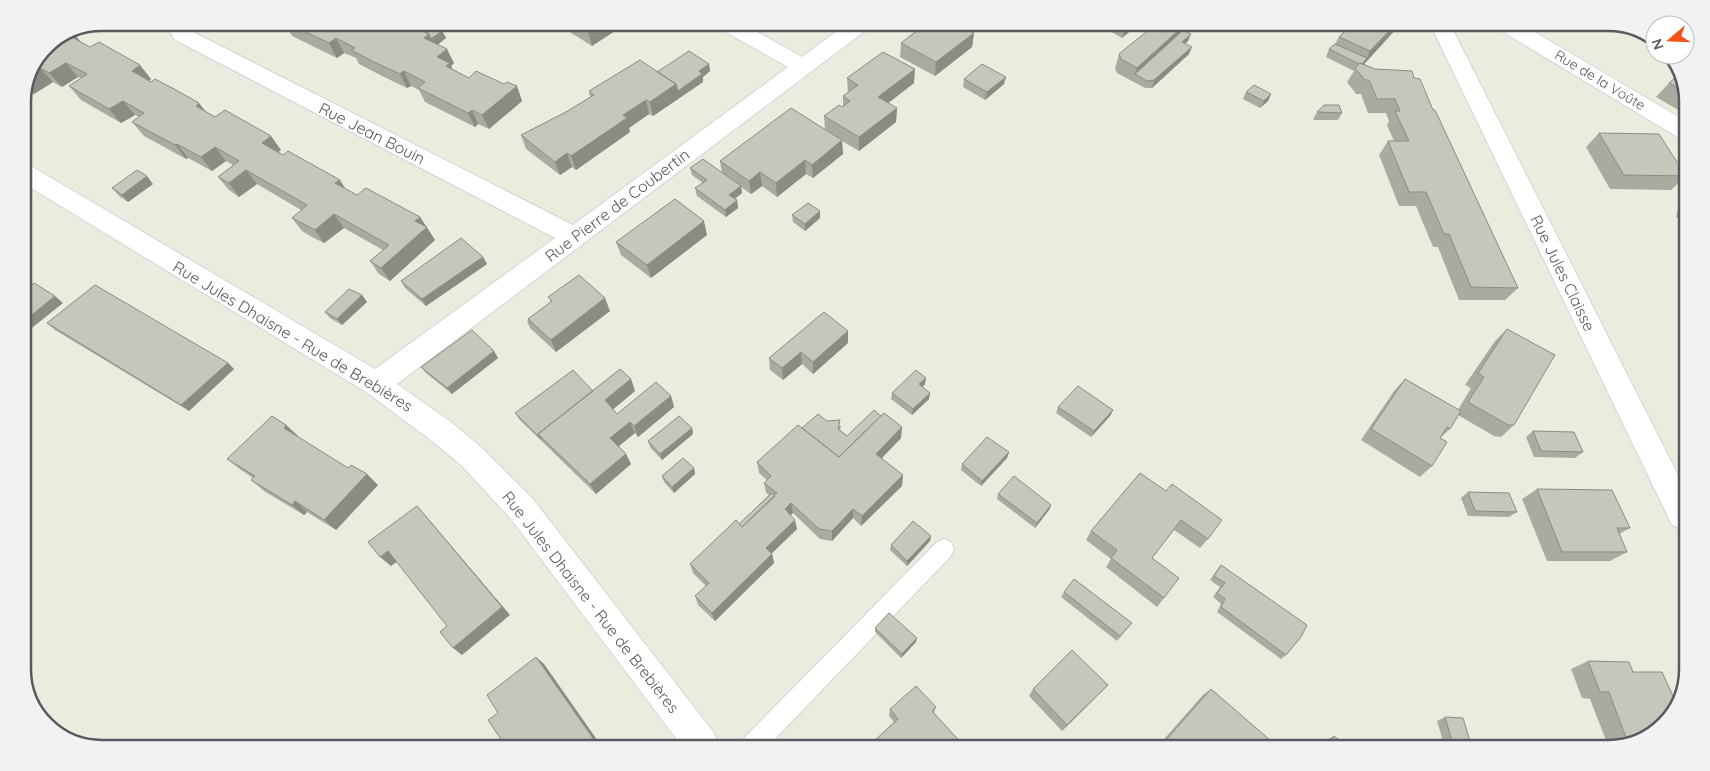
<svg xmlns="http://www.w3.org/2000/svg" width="1710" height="771" font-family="Quicksand,sans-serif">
  <rect width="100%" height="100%" fill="#ececde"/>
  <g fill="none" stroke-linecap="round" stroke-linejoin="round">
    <g stroke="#d1d3da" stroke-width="2">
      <path id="service" d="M944,539L951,542L954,549L951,556L769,745H741L745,737L937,542Z"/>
    </g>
    <g stroke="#d1d3da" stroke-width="2">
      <path id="minor" d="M165,23H185L189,29L197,34L573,225L788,67L722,30L719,25H745L802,57L845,25L868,26L865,31L397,384L451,422L482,448L533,499L714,733L719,745H681L511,519L462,466L431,440L366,392L23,183V163L31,166L375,369L555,238L183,44L174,39Z
        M1502,28H1528L1687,122V140L1679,138L1505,33Z"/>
    </g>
    <g stroke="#d1d3da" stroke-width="2">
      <path id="tertiary" d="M1432,28H1452L1683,485V529L1672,525Z"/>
    </g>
    <use href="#service" fill="#fff" fill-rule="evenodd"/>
    <use href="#minor" fill="#fff" fill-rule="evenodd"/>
    <use href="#tertiary" fill="#fff" fill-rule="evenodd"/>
  </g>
  <path fill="#abaaa1" d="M285,23L396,24L404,28L428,32L442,31L446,38L438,44L454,63L451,66L453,70L469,78L517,86L522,101L489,129L478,124L475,127L425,102L419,90L411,86L407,88L382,76L359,64L356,58L344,53L337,58L292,36Z
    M557,24L624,25L592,46Z
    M922,26H960L974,33L972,47L935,76L900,57L901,43L922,27Z
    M1103,27H1135L1122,38Z
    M1182,27V29L1188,41L1185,44L1189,54L1152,88H1145L1117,73L1115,69L1119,54Z
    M1397,28L1364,64L1375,69L1414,78L1433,110L1518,288L1505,300H1459L1438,247H1433L1416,206H1399L1379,155L1388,141H1394L1387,125L1389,121L1386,113H1368L1361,94H1356L1347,82L1354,71L1326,57L1329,49L1335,44L1339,37L1357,29Z
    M80,42L151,79L149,81L206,112L281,150L278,152L357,195L420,217L435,240L390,281L379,274L370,261L383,250L344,228L324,243L312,237L302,231L292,218L301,210L257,184L239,197L229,190L218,177L233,165L226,161L212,171L188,158L186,159L144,136L132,122L139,117L135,115L121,123L81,100L69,86L81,78L78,77L62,87L53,82L34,94L26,90L46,46Z
    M1671,55L1674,58L1678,70L1665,63Z
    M709,64L710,71L703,77V82L653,116L649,114L629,128L630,132L576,170L572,167L560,175L526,149L521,135L566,112L590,97L589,91L657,72Z
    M1680,74L1687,97V115L1656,97L1669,83Z
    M847,78L914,83L888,103L897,108L896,122L859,151L842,141L843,154L813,178L806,174L777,197L762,186L751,194L741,187L742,193L735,199L737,200L738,208L726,217L697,196L695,188L703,183L692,175L690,168L722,173L720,161L825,129L824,116L843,107V96L848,93Z
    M964,79L1004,84L985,100L963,87Z
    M1246,92L1271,94L1268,101L1260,108L1243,99Z
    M1317,112L1342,113L1338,120H1313Z
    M1599,133L1686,176L1671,190L1610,189L1586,147Z
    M153,184L128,202L119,196L112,188Z
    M1686,198V221L1676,217L1679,205Z
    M820,211V218L805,231L793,222L792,215Z
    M707,235L651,278L621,255L616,242Z
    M483,257L487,264L426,306L405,288L401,281Z
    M362,295L367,302L342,325L330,318L325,312Z
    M548,297L610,311L556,352L530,328L527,321L551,302Z
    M47,323L228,363L234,369L189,411L55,330Z
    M1507,329L1514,425L1501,437L1494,436L1458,415L1450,429L1441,437L1432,466L1420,477L1361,440L1394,391L1405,379L1458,410L1471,388L1465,385L1495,341Z
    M848,331V343L813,374L802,364L783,380L770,370L769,358Z
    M498,358L452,394L426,373L421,367Z
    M631,379L635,391L613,409L617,414L671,396L674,407L638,437L635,433L619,446L626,454L631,464L596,494L519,419L515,413Z
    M925,384L922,387L930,393L929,399L912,415L891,399L892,393Z
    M1058,407L1113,410L1110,416L1091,437L1056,413Z
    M827,421L841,426L840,430L847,436L901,438L882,458L902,486L861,526L853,518L832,541L820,539L793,513L791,515L797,529L772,553L774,563L715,621L698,605L695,596L706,586L693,573L690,564L739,524L769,495L766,493L764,483L767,480L759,473L757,462L802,428Z
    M286,425L298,436L297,437L348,468L378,485L336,530L307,512L304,515L264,491L251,480L253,478L241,470L227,459Z
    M692,428L693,434L662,460L650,447L648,441Z
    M1533,431L1583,452L1575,458L1534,457L1526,437Z
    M1009,452L1007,458L981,486L961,470L962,464Z
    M694,468L695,474L674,493L664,482L662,476Z
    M1140,473L1208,539L1200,548L1174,530L1152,558L1164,598L1157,607L1106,567L1111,559L1086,540L1091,531Z
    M1537,489L1630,528L1619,534L1627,552L1610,561H1547L1522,499Z
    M1468,492L1517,512L1509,517L1468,516L1461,498Z
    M998,494L1051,505L1049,510L1035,528L997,499Z
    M931,536L930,541L907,566L890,550L891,545Z
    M1221,565L1286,655L1281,659L1217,612L1221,604L1213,597L1220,587L1210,580L1217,570Z
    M1064,592L1132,623L1117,641L1061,597Z
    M875,628L916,642L901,658L875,632Z
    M1588,661L1633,672L1652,735L1609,748L1590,699L1582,698L1571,669Z
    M1108,685L1062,731L1029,696L1033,689Z
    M1211,689L1278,747H1157L1203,695Z
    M936,707L934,713L964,746H873V742L894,722L889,716L890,709Z
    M1445,717L1472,748H1445L1437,721Z
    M1334,736L1349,747H1323L1328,739Z"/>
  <path fill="#8b8b83" d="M599,24L624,25L592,46L588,32Z
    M425,25L431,39L442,31L446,38L435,47L424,38L419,29Z
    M1126,27H1135L1122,38Z
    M1182,27L1178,41L1135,74L1137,68Z
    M1392,28H1397L1357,72L1361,64L1367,58L1370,51Z
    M974,33L972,47L935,76L936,62Z
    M1191,34L1188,41L1179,49L1182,42Z
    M75,35L87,49L72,37Z
    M336,38L344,53L337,58L329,43Z
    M1192,47L1189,54L1152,88L1154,80Z
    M447,49L454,63L451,66L456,77L437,57Z
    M66,63L78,77L62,87L49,73Z
    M709,64L710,71L703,77V82L653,116L650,102L676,84L699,71Z
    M140,65L151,79L143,85L132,71Z
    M40,68L53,82L34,94L27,87L34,71Z
    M915,69L914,83L878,111V97Z
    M404,71L411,86L407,88L400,74Z
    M1006,77L1004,84L985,100L987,92Z
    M517,86L522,101L489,129L482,115Z
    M1271,94L1268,101L1260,108L1264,101Z
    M646,100L649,114L629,128L630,132L576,170L571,156L623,115Z
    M123,101L135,115L121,123L109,109Z
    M199,103L210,117L196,106Z
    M897,108L896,122L859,151V137Z
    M472,110L478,124L475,127L468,113Z
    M271,136L281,150L272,157L262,143Z
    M842,140L843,154L813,178L812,165Z
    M177,144L188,158L186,159L175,145Z
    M215,147L226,161L212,171L201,157Z
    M567,153L572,167L560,175L555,162Z
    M805,160L806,174L777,197L776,183Z
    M246,170L257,184L239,197L229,183Z
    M760,172L762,186L751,194L749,181Z
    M147,176L153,184L128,202L122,195Z
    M340,180L348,193L335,183Z
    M741,186L742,193L730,202L729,195Z
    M737,200L738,208L726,217L725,210Z
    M820,211V218L805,231V224Z
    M334,214L344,228L324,243L315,230Z
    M420,217L435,240L390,281L381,268L415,221Z
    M704,221L707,235L651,278L647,265Z
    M483,257L487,264L426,306L422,299Z
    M362,295L367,302L342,325L337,319Z
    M55,296L63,303L23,335V322Z
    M605,298L610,311L556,352L551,340Z
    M848,331V343L813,374V362Z
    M494,351L498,358L452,394L447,388Z
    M801,352L802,364L783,380L782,368Z
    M228,363L234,369L189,411L181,405Z
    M926,378L925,384L919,391V384Z
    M631,379L635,391L610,412L605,400Z
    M930,393L929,399L912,415L913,409Z
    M671,396L674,407L638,437L634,426Z
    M1113,410L1110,416L1091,437L1094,431Z
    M630,422L635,433L615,449L610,438Z
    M286,425L298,436L295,439L284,428Z
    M902,427L901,438L876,464V454Z
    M692,428L693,434L662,460L660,454Z
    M1009,452L1007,458L981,486L982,481Z
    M626,454L631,464L596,494L590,484Z
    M694,468L695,474L674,493L672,487Z
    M367,474L378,485L336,530L324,520Z
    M903,475L902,486L861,526L862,516Z
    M295,501L307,512L304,515L292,505Z
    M791,503L793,513L786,519L785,509Z
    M1051,505L1049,510L1035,528L1037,523Z
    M417,506L426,516L510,615L462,655L453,648L502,607Z
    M853,509V518L832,541V531Z
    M795,520L797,529L768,557L766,548Z
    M931,536L930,541L907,566V561Z
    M388,551L398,561L391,566L380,557Z
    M772,554L774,563L715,621L712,613Z
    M917,638L916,642L901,658L902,654Z
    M536,657L544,664L600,744H597Z
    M1108,685L1062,731L1067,725Z"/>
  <path fill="#c7c6bb" stroke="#8b8b83" d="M287,23L395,24L404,28L410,24H422L425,25L419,29L429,34L424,38L447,49L437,57L450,63L446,66L469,78L476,71L504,84L507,82L517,86L482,115L472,110L468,113L418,88L425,82L404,71L400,74L374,62L351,50L355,48L336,38L329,43Z
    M577,24H599L588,32Z
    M923,26H960L974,33L936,62L901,43Z
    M434,27L442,31L431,39L429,34L426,33Z
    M1152,27H1182L1137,68L1121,59L1119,54Z
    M1348,28H1353L1357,29L1359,28H1392L1370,51L1339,37Z
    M1182,29L1191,34L1182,42L1192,47L1154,80L1147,81L1135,74L1180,33Z
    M73,34L75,35L72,37L90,47L99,42L140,65L132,71L141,76L151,82L155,79L176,90L199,103L196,106L215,117L225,110L271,136L262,143L283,155L288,151L340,180L335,183L357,195L366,188L420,217L415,221L427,227L381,268L370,261L389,245L334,214L315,230L302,223L292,218L307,205L246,170L229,183L218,177L239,161L215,147L201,157L177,144L175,145L132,122L144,113L123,101L109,109L69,86L87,74L66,63L49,73L40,68L34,71L46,46Z
    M1335,44L1367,58L1362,64L1360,63L1359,64L1329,49Z
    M689,51L709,64L699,71L702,74L678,91L676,84L657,72Z
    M883,52L915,69L878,97L897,108L859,137L824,116L839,105L842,107L850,101L843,96L858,85L847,78Z
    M640,60L676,84L650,102L646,100L623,115L627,118L571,156L567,153L555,162L521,135L566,112L594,95L589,91Z
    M1360,63L1375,69L1412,71L1414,78L1420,79L1433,110H1435L1518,288L1471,287L1449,234H1444L1426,192H1409L1388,141H1409L1395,111H1400L1395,99H1377L1369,80H1365L1355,68Z
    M982,64L1006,77L987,92L964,79Z
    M1680,74L1686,92L1669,83Z
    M1254,85L1271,94L1264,101L1246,92Z
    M1324,105H1339L1342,113L1317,112Z
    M791,108L842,140L812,165L805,160L776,183L760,172L749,181L720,161Z
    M1599,133L1659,134L1686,176L1624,175Z
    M703,159L741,186L729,195L737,200L725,210L695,188L707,180L690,168Z
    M137,170L147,176L122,195L112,188Z
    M675,199L704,221L647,265L616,242Z
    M1686,201V211L1684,210Z
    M808,203L820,211L805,224L792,215Z
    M461,238L483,257L422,299L401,281Z
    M579,275L605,298L551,340L528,319L552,301L548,297Z
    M34,283L55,296L23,322V291Z
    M95,285L228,363L181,405L47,323Z
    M349,289L362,295L337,319L325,312Z
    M824,312L848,331L813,362L801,352L782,368L769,358Z
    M1507,329L1555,355L1514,425H1508L1468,402L1484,377L1478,373Z
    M472,330L494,351L447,388L421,367Z
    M620,369L631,379L605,400L617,414L656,382L671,396L634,426L630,422L610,438L626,454L590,484L538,434Z
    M573,370L593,391L538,434L541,439L515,413Z
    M916,370L926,378L919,384L930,393L913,409L892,393Z
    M1405,379L1461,411L1450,429L1447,427L1440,438L1447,442L1432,466L1371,429Z
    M1078,386L1113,410L1094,431L1058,407Z
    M874,410L881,416L839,457L802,428L818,414L827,421L840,420L838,429L847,436Z
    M884,413L902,427L876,454L903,475L862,516L853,509L832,531L819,529L791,503L785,509L795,520L766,548L772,554L712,613L695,596L709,583L690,564L736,520L742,527L777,493L764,483L771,476L757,462L798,425L839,457Z
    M272,416L286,425L284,428L348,468L351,465L367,474L324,520L295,501L292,505L251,480L255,476L227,459Z
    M679,416L692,428L660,454L648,441Z
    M1533,431L1574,432L1583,452L1541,451Z
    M987,437L1009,452L982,481L962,464Z
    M683,458L694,468L672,487L662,476Z
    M1140,473L1166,491L1172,484L1222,520L1208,539L1181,520L1152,558L1179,578L1164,598L1111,558L1117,550L1091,531Z
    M1014,476L1051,505L1037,523L998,494Z
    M1537,489L1612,490L1630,528H1617L1627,552H1562Z
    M1468,492L1509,493L1517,512L1475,511Z
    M772,493L775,496L742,527L739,524Z
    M417,506L502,607L453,648L440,632L447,626L388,551L380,557L368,542Z
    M913,521L931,536L907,561L891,545Z
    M1221,565L1307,625L1301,637L1286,655L1221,607L1225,599L1217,593L1225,583L1214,576Z
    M1074,579L1132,623L1120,636L1064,592Z
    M889,613L917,638L902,654L875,628Z
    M1072,650L1108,685L1067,725L1033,689Z
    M536,657L597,744H518L517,743L516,744H504L488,720L498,713L487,695Z
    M1588,661L1629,662L1633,672H1662L1677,705L1652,735L1628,743L1609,692H1600Z
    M916,686L936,707L932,711L964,746H877L873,742L898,719L890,709Z
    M1211,689L1278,747H1171L1165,741Z
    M1445,717L1463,718L1472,748H1454Z
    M1334,736L1349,747H1327Z"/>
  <g text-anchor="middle" stroke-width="4" stroke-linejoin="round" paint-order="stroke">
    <g font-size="14" fill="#575a61" stroke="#fff">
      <text transform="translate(1600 80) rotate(31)" y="5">Rue de la Voûte</text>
    </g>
    <g font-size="16" fill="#575a61" stroke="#fff">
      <text transform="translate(372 133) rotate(27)" y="6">Rue Jean Bouin</text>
      <text transform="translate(617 205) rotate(-37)" y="6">Rue Pierre de Coubertin</text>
      <text transform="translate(1563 273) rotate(64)" y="6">Rue Jules Claisse</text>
      <text transform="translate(293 336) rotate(31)" y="6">Rue Jules Dhaisne - Rue de Brebières</text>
      <text transform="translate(591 602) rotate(52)" y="6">Rue Jules Dhaisne - Rue de Brebières</text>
    </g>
  </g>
  <path d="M0 0H1710V771H0ZM102 31H1608A71 71 0 0 1 1679 102V669A71 71 0 0 1 1608 740H102A71 71 0 0 1 31 669V102A71 71 0 0 1 102 31Z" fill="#f2f2f2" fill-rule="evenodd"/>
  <path fill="none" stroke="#575a61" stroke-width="2.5" d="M102 31H1608A71 71 0 0 1 1679 102V669A71 71 0 0 1 1608 740H102A71 71 0 0 1 31 669V102A71 71 0 0 1 102 31Z"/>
  <g transform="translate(1670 40) rotate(251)"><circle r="24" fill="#ffffff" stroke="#bcbdc0"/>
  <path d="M0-4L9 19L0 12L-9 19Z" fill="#f75319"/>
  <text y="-8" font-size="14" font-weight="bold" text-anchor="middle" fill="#575a61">N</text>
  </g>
</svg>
